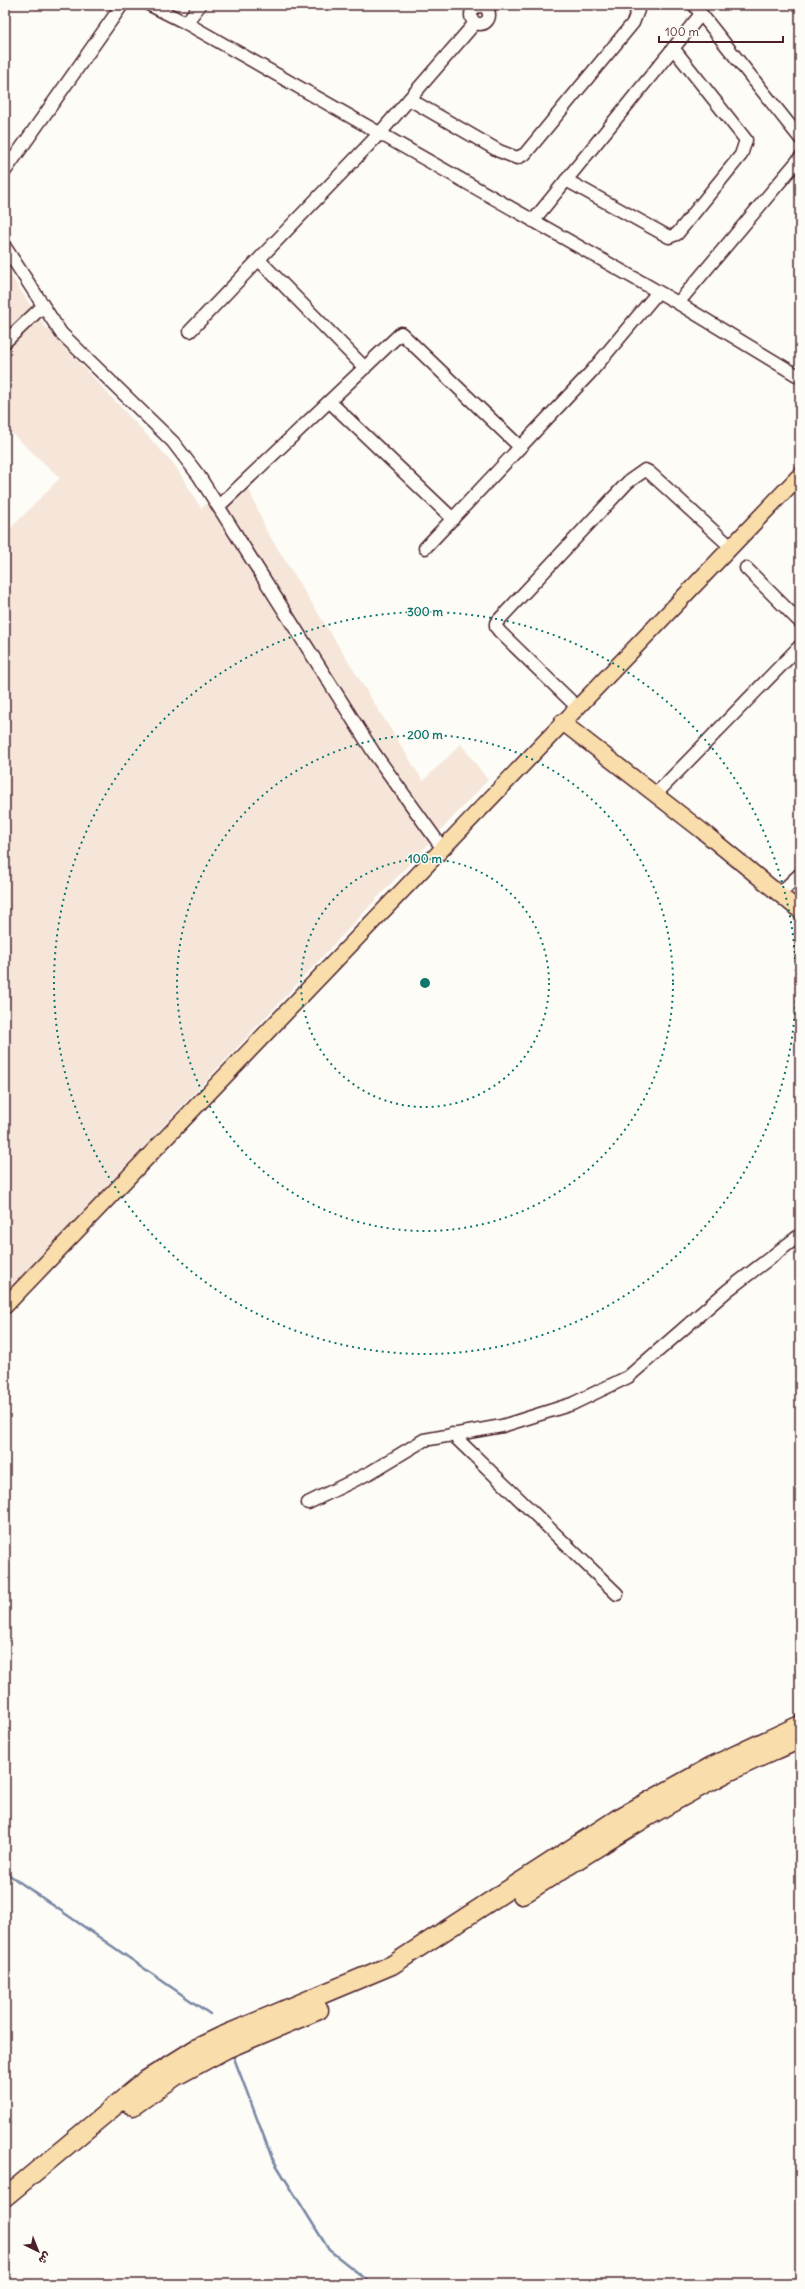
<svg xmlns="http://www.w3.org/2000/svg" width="805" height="2289" font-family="Delius,'Playpen Sans Arabic',sans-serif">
  <rect width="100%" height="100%" fill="#fdfcf7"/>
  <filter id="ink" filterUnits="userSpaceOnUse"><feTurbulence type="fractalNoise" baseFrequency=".025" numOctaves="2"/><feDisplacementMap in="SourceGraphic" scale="8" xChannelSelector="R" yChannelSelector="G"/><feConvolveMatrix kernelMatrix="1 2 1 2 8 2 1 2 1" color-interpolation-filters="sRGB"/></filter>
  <g filter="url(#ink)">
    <path fill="#f5e6d9" d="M5,267L43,324L174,464L201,508L244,477L266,530L423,781L461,744L488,780L5,1295V534L60,478L5,427Z"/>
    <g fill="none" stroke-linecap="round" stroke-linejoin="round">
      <path stroke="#7887a4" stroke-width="2.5" d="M5,1872L210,2014
        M234,2058L272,2158L329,2250L372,2284"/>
      <g stroke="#4a1f2b" stroke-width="15">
        <path id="minor" d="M150,5L186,23L678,303L800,377
          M694,5L800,138
          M471 15a9 9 0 1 1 18 0a9 9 0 1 1-18 0Z
          M186,23L200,5
          M409,99L499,151L517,158L525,154L633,23L638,10L637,5
          M5,171L122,5
          M566,180L669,237L677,234L741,155L746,140L673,48
          M533,221L701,14
          M5,247L61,333L173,442L199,476L374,753L443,849
          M259,260L365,368
          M678,303L800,158
          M190,331L380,133L475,23
          M5,342L43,306
          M330,402L453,519
          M219,506L401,333L520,447
          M425,548L591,372L658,292
          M746,568L800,622
          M577,707L500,632L496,627V623L628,482L645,470L649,472L731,547
          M656,794L800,646
          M779,894L800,874
          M452,1434L617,1594
          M308,1503L371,1472L424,1440L502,1426L572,1404L628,1377L728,1290L800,1235"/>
      </g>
      <g stroke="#4a1f2b" stroke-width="18">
        <path id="major" d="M562,722L701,830L800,911
          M5,1306L800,475"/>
      </g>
      <g stroke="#4a1f2b" stroke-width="21">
        <path id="highway" d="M522,1895C586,1854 650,1813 717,1778C744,1763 773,1752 800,1739
          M133,2106L176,2076L226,2049L319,2010
          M5,2197L146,2080L197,2048L220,2037L392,1965L617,1819L712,1766L800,1725"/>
      </g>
      <use href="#minor" stroke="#fdfcf7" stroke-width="12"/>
      <use href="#major" stroke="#f9deab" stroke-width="15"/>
      <use href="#highway" stroke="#f9deab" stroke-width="18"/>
    </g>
  </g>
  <g fill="none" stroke="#0f766e" stroke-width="2" stroke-dasharray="2 4">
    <circle cx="425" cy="983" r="124"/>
    <circle cx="425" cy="983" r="248"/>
    <circle cx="425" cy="983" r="371"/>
  </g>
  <circle cx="425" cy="983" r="6" fill="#0f766e" stroke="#fdfcf7" stroke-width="2"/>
  <g font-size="12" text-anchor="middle" font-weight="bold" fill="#0f766e" stroke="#fdfcf7" stroke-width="3" stroke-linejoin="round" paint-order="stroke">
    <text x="425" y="616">300 m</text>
    <text x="425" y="739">200 m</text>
    <text x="425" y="863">100 m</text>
  </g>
  <rect width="805" height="2289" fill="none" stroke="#fdfcf7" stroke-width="20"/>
  <rect x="10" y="10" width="785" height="2269" fill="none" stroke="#4a1f2b" stroke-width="1.5" filter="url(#ink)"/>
  <g transform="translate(38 2251) rotate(137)" stroke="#fdfcf7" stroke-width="3" paint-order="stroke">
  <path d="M0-3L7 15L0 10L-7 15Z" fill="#4a1f2b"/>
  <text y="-6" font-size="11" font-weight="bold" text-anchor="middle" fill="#4a1f2b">ش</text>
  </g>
  <path d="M659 36v6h124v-6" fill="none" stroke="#4a1f2b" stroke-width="2"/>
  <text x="665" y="36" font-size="12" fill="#4a1f2b" stroke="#fdfcf7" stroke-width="3" paint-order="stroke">100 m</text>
</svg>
